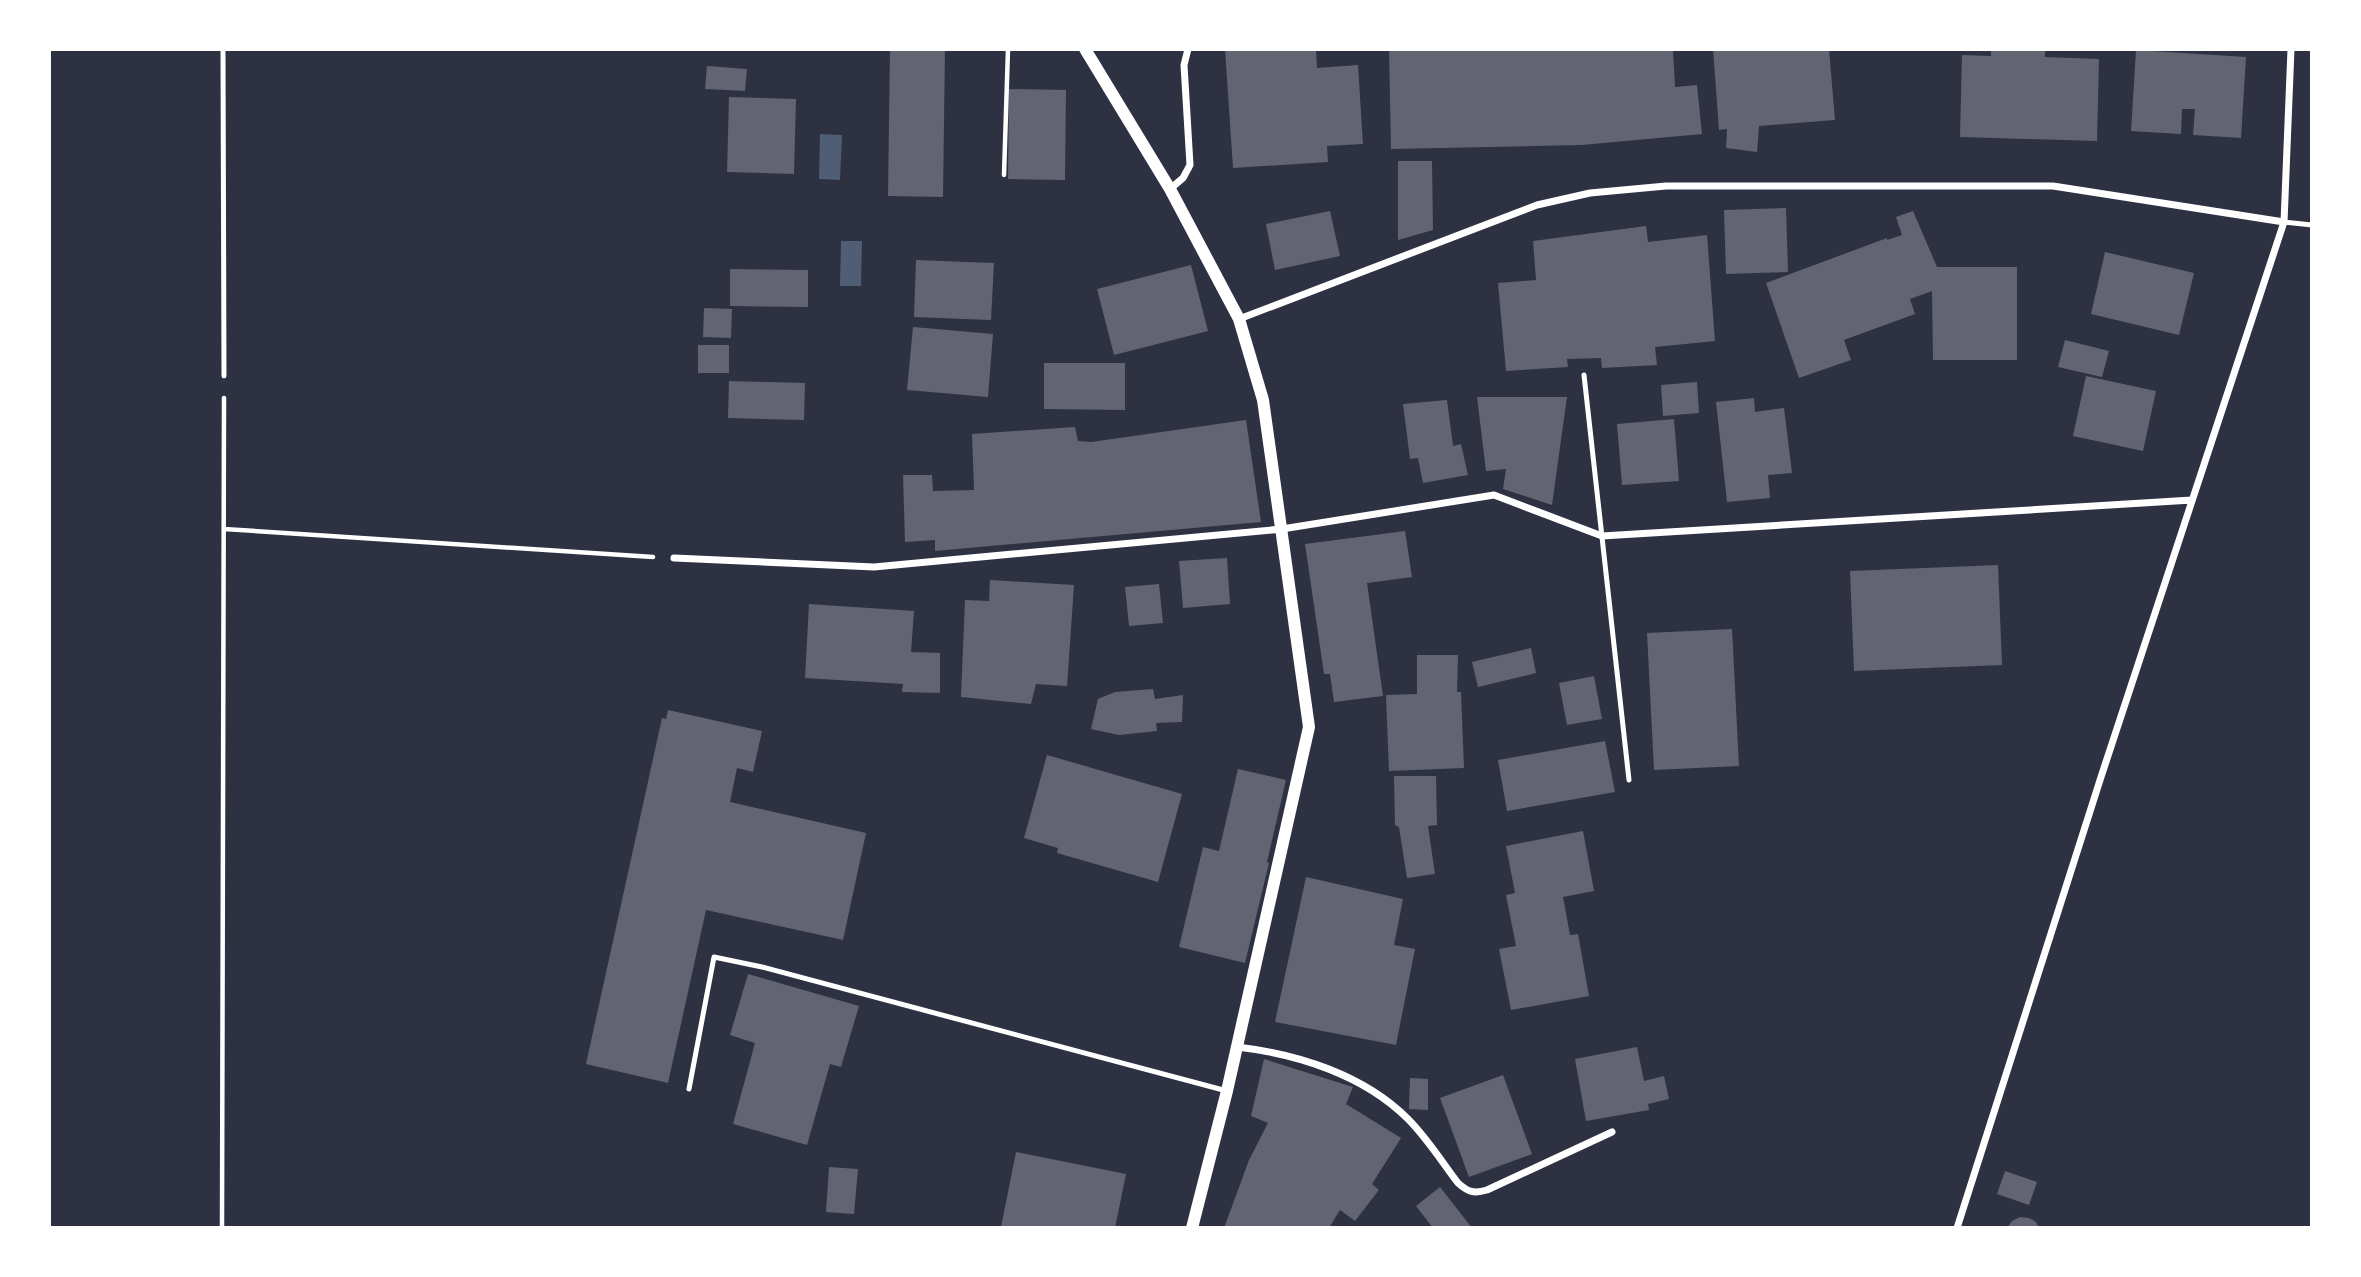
<svg xmlns="http://www.w3.org/2000/svg" width="2361" height="1277" font-family="'Roboto Condensed',sans-serif">
  <rect width="100%" height="100%" fill="#2d3142"/>
  <path fill="#4f5d75" d="M820,134L842,135L840,180L819,179Z
    M841,241H862L861,286H840Z"/>
  <path fill="#626471" d="M890,49H945L943,197L888,196Z
    M1225,49H1316L1317,68L1358,65L1363,144L1327,146L1328,162L1233,168Z
    M1389,49H1673L1675,87L1697,85L1702,134L1582,145L1391,149Z
    M1713,49H1829L1835,120L1759,126L1757,152L1726,148L1727,129L1719,130Z
    M1991,49H2045V57L2099,59L2097,141L1960,137L1962,55L1991,56Z
    M2136,50L2246,57L2241,138L2193,135L2195,109H2182L2181,134L2131,131Z
    M707,66L747,69L745,91L705,89Z
    M1009,89L1066,90L1065,180L1008,179Z
    M729,97L796,99L794,174L727,172Z
    M1398,161H1432L1433,230L1398,240Z
    M1786,208L1788,272L1726,274L1724,210Z
    M1330,211L1340,256L1275,270L1266,224Z
    M1913,211L1937,267H2017V360H1933L1932,291L1910,299L1915,314L1844,340L1851,360L1799,378L1766,283L1887,238V240L1902,235L1896,217Z
    M1646,226L1648,242L1707,235L1715,341L1655,347L1657,365L1602,368L1601,358L1567,359L1568,367L1506,371L1498,283L1536,280L1533,241Z
    M2105,252L2194,273L2179,335L2091,314Z
    M916,260L994,263L991,320L914,317Z
    M1191,265L1208,331L1114,355L1097,289Z
    M730,269L808,270V307L730,306Z
    M704,308L732,309L731,338L703,337Z
    M913,327L993,334L988,397L907,390Z
    M2065,340L2109,351L2102,377L2058,367Z
    M698,345H729V373H698Z
    M1044,363H1125V410L1044,409Z
    M2086,376L2156,391L2143,451L2073,436Z
    M729,381L805,383L804,420L728,418Z
    M1697,382L1699,413L1663,416L1661,385Z
    M1477,397H1567L1552,505L1503,489L1506,469L1486,471Z
    M1754,398L1755,412L1784,408L1792,473L1768,475L1770,498L1727,502L1716,402Z
    M1447,400L1453,446L1461,444L1468,475L1423,483L1418,458L1410,459L1403,404Z
    M1674,419L1679,481L1622,485L1617,424Z
    M1246,420L1261,522L935,551V540L905,542L903,475H932L933,491L974,490L972,434L1075,427L1078,441L1091,442Z
    M1405,531L1412,577L1367,583L1383,696L1334,702L1330,674H1324L1305,544Z
    M1227,558L1230,604L1183,608L1179,561Z
    M1998,565L2002,665L1854,671L1850,571Z
    M990,580L1074,585L1067,686L1036,684L1031,704L961,697L965,600L989,601Z
    M1159,584L1163,623L1129,626L1125,587Z
    M809,604L914,611L911,652L940,653V693L902,692L903,684L805,678Z
    M1732,629L1739,766L1654,770L1647,633Z
    M1531,648L1536,673L1478,687L1472,662Z
    M1417,655H1458L1457,692H1461L1464,768L1389,771L1386,695L1417,694Z
    M1594,676L1602,719L1567,725L1559,683Z
    M1153,689L1155,699L1183,695L1182,722L1156,723L1157,731L1119,735L1091,729L1098,699L1115,692Z
    M668,710L762,731L753,772L737,768L730,802L866,833L843,940L706,910L668,1083L586,1064L662,718L666,719Z
    M1605,741L1615,792L1507,811L1498,760Z
    M1047,755L1182,794L1158,882L1057,853L1058,848L1024,838Z
    M1238,769L1286,780L1267,862L1269,863L1245,963L1179,947L1203,847L1219,851Z
    M1394,776H1436L1437,825L1428,826L1435,874L1407,878L1399,827L1395,825Z
    M1583,831L1594,891L1563,897L1570,935L1578,934L1589,996L1511,1010L1499,949L1516,946L1506,895L1515,893L1506,846Z
    M1306,877L1403,899L1394,945L1415,949L1396,1045L1275,1022Z
    M748,974L859,1006L841,1067L830,1064L807,1145L733,1124L755,1043L730,1035Z
    M1637,1047L1644,1081L1664,1076L1669,1099L1648,1104L1649,1110L1586,1121L1575,1059Z
    M1264,1059L1353,1087L1346,1104L1401,1138L1372,1184L1379,1190L1355,1221L1340,1210L1329,1228H1224L1249,1160L1268,1123L1251,1116Z
    M1503,1075L1532,1154L1469,1177L1440,1098Z
    M1410,1078L1428,1079V1110L1409,1109Z
    M1016,1152L1126,1174L1115,1228L1001,1227Z
    M829,1167L858,1169L854,1214L826,1212Z
    M2005,1171L2037,1182L2029,1205L1997,1194Z
    M1440,1187L1472,1228H1433L1416,1206Z
    M2020,1217L2029,1218L2036,1222L2039,1228H2007L2012,1221Z"/>
  <g fill="none" stroke-linecap="round" stroke-linejoin="round">
    <path stroke="#fff" stroke-width="4.5" d="M1004,175L1008,49
      M224,529L653,557
      M222,1228L224,398"/>
    <path stroke="#fff" stroke-width="5" d="M223,49L224,376
      M2284,222L2312,225
      M1584,375L1629,780
      M689,1089L714,957L762,967L1227,1091"/>
    <path stroke="#fff" stroke-width="7" d="M1170,189L1183,178L1190,165L1184,65L1188,49
      M1239,319L1537,205L1590,193L1666,186H2053L2284,222
      M674,558L874,567L1282,529L1494,495L1602,536L2192,500
      M1237,1047C1298,1054 1364,1075 1408,1119C1427,1138 1442,1162 1458,1183C1468,1192 1474,1194 1487,1190L1612,1132
      M1957,1228L2101,777L2284,222L2291,49"/>
    <path stroke="#fff" stroke-width="12" d="M1085,49L1170,189L1239,319L1263,400L1309,727L1227,1091L1192,1228"/>
  </g>
  <rect width="2361" height="1277" fill="none" stroke="#ffffff" stroke-width="102"/>
</svg>
